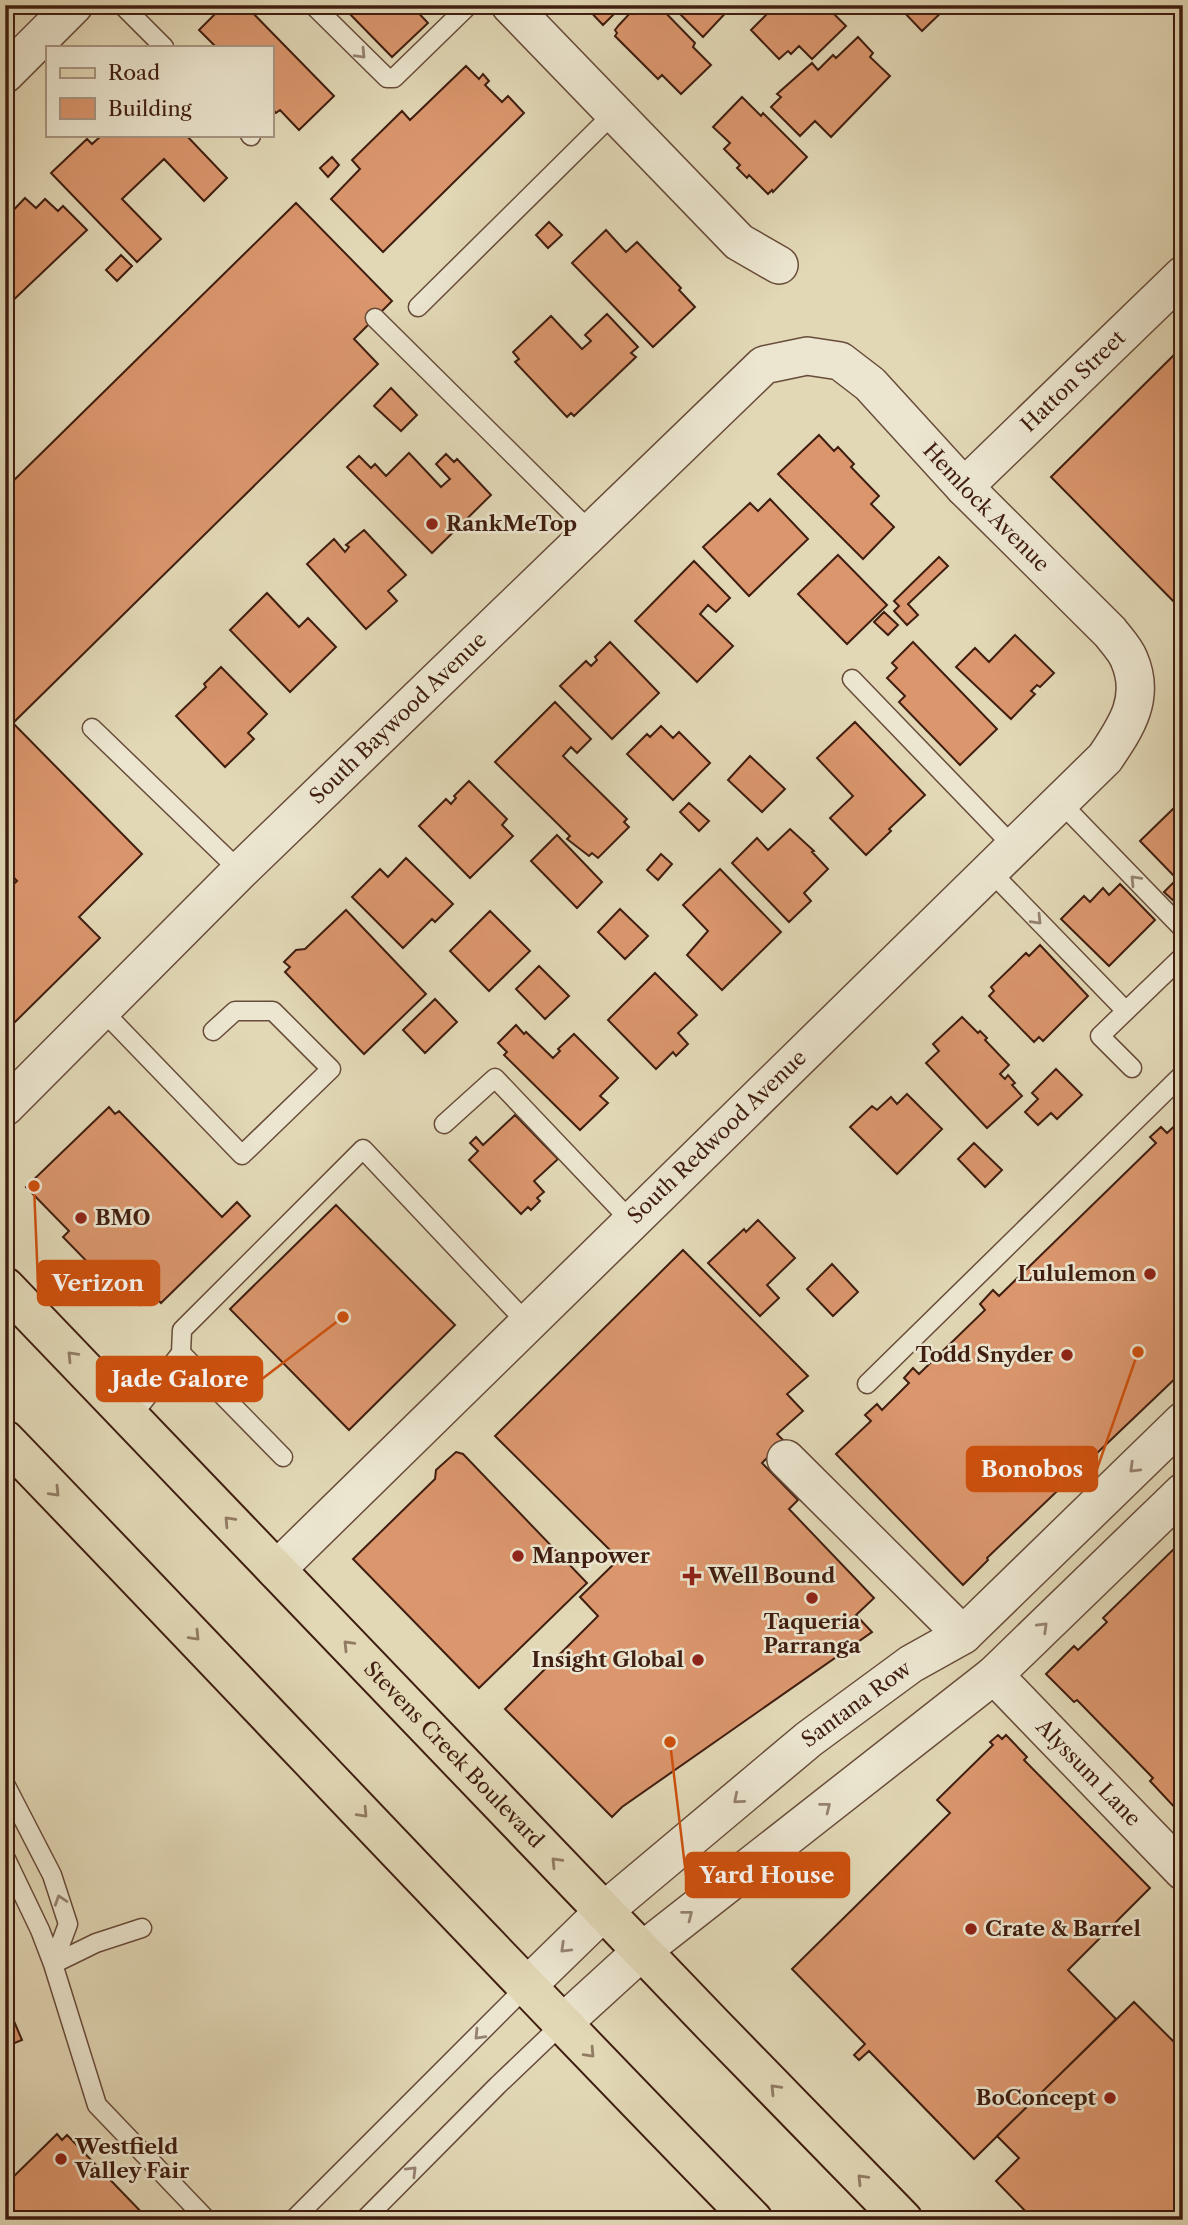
<svg xmlns="http://www.w3.org/2000/svg" width="1188" height="2225" font-family="'Libre Caslon Text',serif">
  <rect width="100%" height="100%" fill="#e2d8b6"/>
  <filter id="stains"><feTurbulence type="fractalNoise" baseFrequency=".00286" numOctaves="4"/><feColorMatrix values="0 0 0 0 .2 0 0 0 0 .09 0 0 0 0 .02 0 0 0 .5 -.17"/></filter>
  <radialGradient id="worn" r=".72"><stop offset=".6" stop-color="#630" stop-opacity="0"/><stop offset="1" stop-color="#630" stop-opacity=".3"/></radialGradient>
  <path fill="#db966d" stroke="#401e10" stroke-width="2" d="M224,5H245L334,96L299,130L280,110L276,113L271,108V47H216L199,30Z
    M341,5H411L428,23L392,57Z
    M584,5H623L603,25Z
    M643,5H658L695,43L693,47L711,65L681,94L662,75L658,79L615,36L617,33L615,30L619,25L632,11L634,14Z
    M733,5L703,37L672,6L673,5Z
    M760,5H825L846,26L812,59L799,46L791,54L788,51L779,59L751,30L768,13Z
    M891,5H949L922,31L902,10L898,13Z
    M858,37L873,53L870,57L890,76L831,137L815,121L800,136L771,107L781,97L777,94L812,63L818,70L833,55L836,58Z
    M466,66L479,79L483,74L489,81L485,85L502,102L508,96L524,113L383,252L331,199L360,169L352,160L402,111L410,120Z
    M742,97L761,116L763,113L807,157L773,192L772,190L768,194L749,175L747,178L737,168L740,165L724,149L730,143L713,127Z
    M102,135H186L227,178L204,201L164,159L122,199L161,239L137,262L51,173L87,139L92,144Z
    M332,157L339,165L328,177L320,168Z
    M25,198L36,208L45,199L58,211L63,206L87,230L5,308V219Z
    M296,203L392,301L354,339L378,364L13,723L5,715V489Z
    M549,222L562,235L548,248L536,235Z
    M606,230L626,252L637,242L681,288L679,290L695,307L653,347L572,263Z
    M121,255L132,266L117,281L106,270Z
    M607,314L638,347L631,353L636,357L574,416L571,413L567,417L515,362L519,359L513,352L551,316L582,349L591,341L585,335Z
    M1183,346V611L1051,477Z
    M391,388L417,415L401,431L374,406Z
    M819,435L834,451L838,447L854,464L851,467L879,496L871,504L894,527L863,559L778,474Z
    M409,453L441,487L450,479L436,464L446,454L454,462L457,459L491,495L432,553L347,467L359,456L371,468L375,464L386,476Z
    M770,499L808,539L749,596L703,547L750,503L758,511Z
    M364,530L406,575L388,591L397,601L366,629L307,564L334,539L345,552L349,547L346,545Z
    M838,555L887,605L847,644L798,594Z
    M939,557L948,566L908,604L918,615L907,625L894,611L899,606L894,601Z
    M694,561L730,598L716,612L708,605L700,614L733,646L697,682L635,621Z
    M267,593L299,627L308,618L336,647L290,692L230,630Z
    M884,612L898,625L888,635L874,622Z
    M1015,635L1054,673L1040,687L1037,685L1031,691L1035,694L1011,719L956,667L975,648L989,662Z
    M610,642L659,693L612,739L560,686L586,661L591,666L597,660L595,657Z
    M913,642L997,729L960,765L899,702L905,696L887,678L897,668L892,663Z
    M221,667L267,714L248,733L254,739L225,767L176,716L206,687L204,684Z
    M555,702L591,739L577,753L571,747L563,756L627,819L624,822L629,827L598,858L592,853L589,856L567,839L570,836L495,762Z
    M5,715L142,854L79,917L100,938L12,1025L5,1024V892L17,881L5,868Z
    M855,722L925,795L889,829L891,831L866,855L830,818L853,796L817,758Z
    M661,726L673,738L679,732L710,763L673,800L627,754L647,734L650,737Z
    M750,756L785,789L762,812L728,780Z
    M469,781L507,819L502,825L513,836L470,878L419,826L446,799L451,804L456,798L454,796Z
    M689,803L709,821L699,831L680,812Z
    M1183,805V899L1177,904L1164,892L1177,879L1140,841L1175,807L1178,810Z
    M790,829L814,851L812,852L828,869L804,893L811,901L789,922L732,863L757,838L768,850Z
    M557,835L602,882L577,908L531,861Z
    M661,854L672,864L658,880L647,870Z
    M406,858L453,904L435,922L432,919L403,948L352,897L380,869L388,877Z
    M720,869L781,932L722,990L687,955L708,931L683,905Z
    M1120,884L1155,920L1109,966L1061,919L1084,896L1090,902L1103,888L1109,895Z
    M620,909L648,936L625,959L598,932Z
    M346,910L426,994L364,1054L285,972L290,967L284,962L296,950L305,949Z
    M490,911L530,951L489,991L450,951Z
    M1040,945L1088,996L1043,1041L1039,1037L1034,1042L989,996L994,991L991,987L1026,953L1029,956Z
    M539,966L569,996L545,1019L516,989Z
    M655,973L697,1015L678,1033L688,1044L676,1056L673,1052L656,1069L608,1020Z
    M435,999L457,1022L425,1053L403,1030Z
    M962,1017L978,1033L980,1031L987,1038L985,1040L1009,1065L1000,1074L1005,1079L1008,1075L1015,1083L1012,1085L1022,1096L987,1128L926,1063L939,1051L933,1044Z
    M516,1025L524,1034L526,1032L553,1058L560,1051L558,1049L574,1034L618,1078L600,1096L608,1103L580,1130L504,1055L507,1052L498,1043Z
    M1056,1069L1082,1095L1057,1119L1051,1113L1038,1125L1025,1112L1038,1099L1032,1093Z
    M907,1094L942,1129L897,1174L850,1127L872,1106L877,1110L891,1097L897,1104Z
    M109,1107L115,1114L119,1111L222,1217L237,1202L250,1216L161,1303L152,1294L140,1305L108,1271L102,1277L63,1237L69,1231L26,1187Z
    M515,1115L558,1159L534,1181L544,1192L537,1198L540,1201L531,1210L528,1207L521,1214L469,1160L478,1151L470,1143L476,1137L483,1145Z
    M1183,1118L1182,1372L987,1558L988,1560L963,1585L836,1454L871,1421L865,1415L877,1404L882,1410L909,1383L904,1378L913,1368L919,1374L985,1310L980,1304L993,1290L999,1296L1156,1143L1150,1137L1161,1127L1167,1133Z
    M974,1143L1002,1170L985,1187L958,1159Z
    M336,1205L455,1325L349,1430L230,1309Z
    M758,1220L795,1258L767,1285L779,1298L760,1316L708,1263L744,1229L746,1232Z
    M683,1250L808,1376L787,1394L803,1411L777,1434L784,1441L762,1463L798,1500L789,1509L874,1598L856,1615L872,1632L622,1807L612,1817L505,1709L598,1616L580,1597L619,1559L495,1436Z
    M832,1264L858,1292L833,1316L807,1289Z
    M456,1452L463,1454L587,1583L479,1688L353,1559L435,1479L436,1470Z
    M1183,1540V1805L1177,1810L1150,1781L1153,1778L1118,1742L1077,1700L1074,1702L1046,1674L1074,1646L1078,1650L1107,1622L1103,1618Z
    M998,1735L1002,1739L1006,1735L1027,1757L1024,1760L1150,1888L1068,1970L1116,2019L974,2159L869,2051L859,2060L854,2055L865,2044L792,1969L950,1813L937,1800L993,1745L990,1742Z
    M5,2000L22,2040L5,2047Z
    M1134,2002L1183,2051V2220H1034L996,2181L1019,2158L997,2136Z
    M57,2134L62,2140L67,2135L149,2220H5V2185Z"/>
  <g fill="none" stroke-linecap="round" stroke-linejoin="round">
    <g stroke="#684c3a" stroke-width="21">
      <path id="lane" d="M122,5L164,47
        M313,5L387,78H394L469,5
        M250,135L251,136
        M418,307L614,113
        M375,318L591,532
        M852,679L1014,847
        M92,728L240,871
        M1060,802L1183,929
        M990,871L1126,1011
        M102,1010L242,1155L331,1069L273,1011H235L213,1031
        M1132,1068L1100,1036L1183,956
        M444,1124L495,1078L631,1221
        M181,1353L283,1457
        M867,1384L1183,1074
        M131,1417L181,1353L182,1330L363,1149L527,1323
        M5,1784L52,1875L68,1924L53,1964
        M5,1857L40,1930L53,1964L97,2105L207,2220
        M53,1964L96,1943L142,1928
        M293,2220L527,1986
        M364,2220L498,2085L562,2024"/>
    </g>
    <g stroke="#684c3a" stroke-width="40">
      <g id="street">
        <path d="M510,5L739,242L779,265"/>
        <path d="M5,74L74,5"/>
        <path id="s1" d="M964,487L1183,275"/>
        <path id="s2" d="M5,1107L240,871L764,365L807,356L840,361L870,384L964,487L1110,632C1116,640 1125,649 1129,659C1146,698 1126,727 1105,758L276,1570"/>
        <path d="M786,1459L963,1635"/>
        <path id="s3" d="M994,1675L1183,1871"/>
        <path id="s4" d="M527,1986L604,1911L809,1739L911,1664L963,1635L1183,1421"/>
        <path d="M562,2024L642,1951L994,1675L1183,1492"/>
      </g>
    </g>
    <g stroke="#401e10" stroke-width="42">
      <g id="primary">
        <path id="s5" d="M5,1287L712,2024L903,2220"/>
        <path d="M5,1440C255,1699 501,1963 753,2220"/>
      </g>
    </g>
    <use href="#lane" stroke="#ece6d0" stroke-width="18"/>
    <use href="#street" stroke="#ece6d0" stroke-width="37"/>
    <use href="#primary" stroke="#e2d8b6" stroke-width="38"/>
  </g>
  <defs><path id="oneway-chevron" d="M-2-3.5L2.5 0L-2 3.5" fill="none" stroke-width="1.6" stroke-linecap="round" stroke-linejoin="round" transform="scale(1.75)"/></defs>
  <g stroke="#968270">
    <use href="#oneway-chevron" transform="translate(361 54) rotate(46)"/>
    <use href="#oneway-chevron" transform="translate(1135 880) rotate(-134)"/>
    <use href="#oneway-chevron" transform="translate(1037 920) rotate(46)"/>
    <use href="#oneway-chevron" transform="translate(1134 1468) rotate(136)"/>
    <use href="#oneway-chevron" transform="translate(1043 1627) rotate(-44)"/>
    <use href="#oneway-chevron" transform="translate(738 1799) rotate(140)"/>
    <use href="#oneway-chevron" transform="translate(826 1807) rotate(-38)"/>
    <use href="#oneway-chevron" transform="translate(60 1900) rotate(-108)"/>
    <use href="#oneway-chevron" transform="translate(688 1915) rotate(-38)"/>
    <use href="#oneway-chevron" transform="translate(565 1948) rotate(136)"/>
    <use href="#oneway-chevron" transform="translate(479 2035) rotate(134)"/>
    <use href="#oneway-chevron" transform="translate(412 2171) rotate(-45)"/>
  </g>
  <g stroke="#917b63">
    <use href="#oneway-chevron" transform="translate(72 1356) rotate(-134)"/>
    <use href="#oneway-chevron" transform="translate(55 1492) rotate(46)"/>
    <use href="#oneway-chevron" transform="translate(229 1521) rotate(-133)"/>
    <use href="#oneway-chevron" transform="translate(195 1636) rotate(46)"/>
    <use href="#oneway-chevron" transform="translate(348 1645) rotate(-134)"/>
    <use href="#oneway-chevron" transform="translate(363 1813) rotate(47)"/>
    <use href="#oneway-chevron" transform="translate(556 1862) rotate(-134)"/>
    <use href="#oneway-chevron" transform="translate(590 2053) rotate(47)"/>
    <use href="#oneway-chevron" transform="translate(775 2089) rotate(-134)"/>
    <use href="#oneway-chevron" transform="translate(862 2179) rotate(-134)"/>
  </g>
  <g fill="#8f2418" stroke="#ece6d0" stroke-width="2.5">
    <circle cx="432" cy="524" r="7"/>
    <circle cx="81" cy="1218" r="7"/>
    <circle cx="1150" cy="1274" r="7"/>
    <circle cx="1067" cy="1355" r="7"/>
    <circle cx="518" cy="1556" r="7"/>
    <path d="M688.5 1565.5h7v7h7v7h-7v7h-7v-7h-7v-7h7z"/>
    <circle cx="812" cy="1598" r="7"/>
    <circle cx="698" cy="1660" r="7"/>
    <circle cx="971" cy="1929" r="7"/>
    <circle cx="1110" cy="2098" r="7"/>
    <circle cx="61" cy="2159" r="7"/>
  </g>
  <g text-anchor="middle" stroke-width="5" stroke-linejoin="round" paint-order="stroke">
    <g font-size="21" fill="#401e10" stroke="#ece6d0">
      <text dy="7" stroke="none"><textPath href="#s1" startOffset="152">Hatton Street</textPath></text>
      <text dy="7" stroke="none"><textPath href="#s2" startOffset="1346">Hemlock Avenue</textPath></text>
      <text dy="7" stroke="none"><textPath href="#s2" startOffset="553">South Baywood Avenue</textPath></text>
      <text transform="translate(717 1137) rotate(-44)" y="7">South Redwood Avenue</text>
      <text dy="7" stroke="none"><textPath href="#s4" startOffset="434">Santana Row</textPath></text>
      <text dy="7" stroke="none"><textPath href="#s5" startOffset="648">Stevens Creek Boulevard</textPath></text>
      <text dy="7" stroke="none"><textPath href="#s3" startOffset="136">Alyssum Lane</textPath></text>
    </g>
    <g font-size="21" font-weight="bold" fill="#401e10" stroke="#ece6d0" text-anchor="start">
      <text x="446" y="531">RankMeTop</text>
      <text x="95" y="1225">BMO</text>
      <text x="1136" y="1281" text-anchor="end">Lululemon</text>
      <text x="1053" y="1362" text-anchor="end">Todd Snyder</text>
      <text x="532" y="1563">Manpower</text>
      <text x="708" y="1583">Well Bound</text>
      <text x="812" y="1629" text-anchor="middle">Taqueria<tspan x="812" dy="24">Parranga</tspan></text>
      <text x="684" y="1667" text-anchor="end">Insight Global</text>
      <text x="985" y="1936">Crate &amp; Barrel</text>
      <text x="1096" y="2105" text-anchor="end">BoConcept</text>
      <text x="75" y="2154">Westfield<tspan x="75" dy="24">Valley Fair</tspan></text>
    </g>
  </g>
  <path fill="none" stroke="#cf500d" stroke-width="2.5" d="M34 1186L38 1283M343 1317L262 1379M1138 1352L1097 1469M670 1742L686 1875"/>
  <g fill="#cf500d" stroke="#ece6d0" stroke-width="2.5">
    <circle cx="34" cy="1186" r="7"/>
    <circle cx="343" cy="1317" r="7"/>
    <circle cx="1138" cy="1352" r="7"/>
    <circle cx="670" cy="1742" r="7"/>
  </g>
  <g fill="#cf500d" stroke="#cf500d" stroke-width="2.5">
    <rect x="38" y="1261" width="121" height="44" rx="7"/>
    <rect x="97" y="1357" width="165" height="44" rx="7"/>
    <rect x="967" y="1447" width="130" height="44" rx="7"/>
    <rect x="686" y="1853" width="163" height="44" rx="7"/>
  </g>
  <g font-size="23" text-anchor="middle" font-weight="bold" fill="#fff">
    <text x="98" y="1291">Verizon</text>
    <text x="180" y="1387">Jade Galore</text>
    <text x="1032" y="1477">Bonobos</text>
    <text x="767" y="1883">Yard House</text>
  </g>
  <rect width="1188" height="2225" fill="none" stroke="#e2d8b6" stroke-width="28"/>
  <rect x="7" y="7" width="1174" height="2211" fill="none" stroke="#401e10" stroke-width="3.5"/>
  <rect x="14" y="14" width="1160" height="2197" fill="none" stroke="#401e10" stroke-width="2"/>
  <rect x="46" y="46" width="228" height="91" fill="#ece6d0" stroke="#a79683" stroke-width="2"/>
  <rect x="60" y="68" width="35" height="10" fill="#e2d8b6" stroke="#a79683" stroke-width="2"/>
  <text x="108" y="80" font-size="21" fill="#401e10">Road</text>
  <rect x="60" y="98" width="35" height="21" fill="#db966d" stroke="#a79683" stroke-width="2"/>
  <text x="108" y="116" font-size="21" fill="#401e10">Building</text>
  <rect width="100%" height="100%" filter="url(#stains)"/>
  <rect width="100%" height="100%" fill="url(#worn)"/>
</svg>
